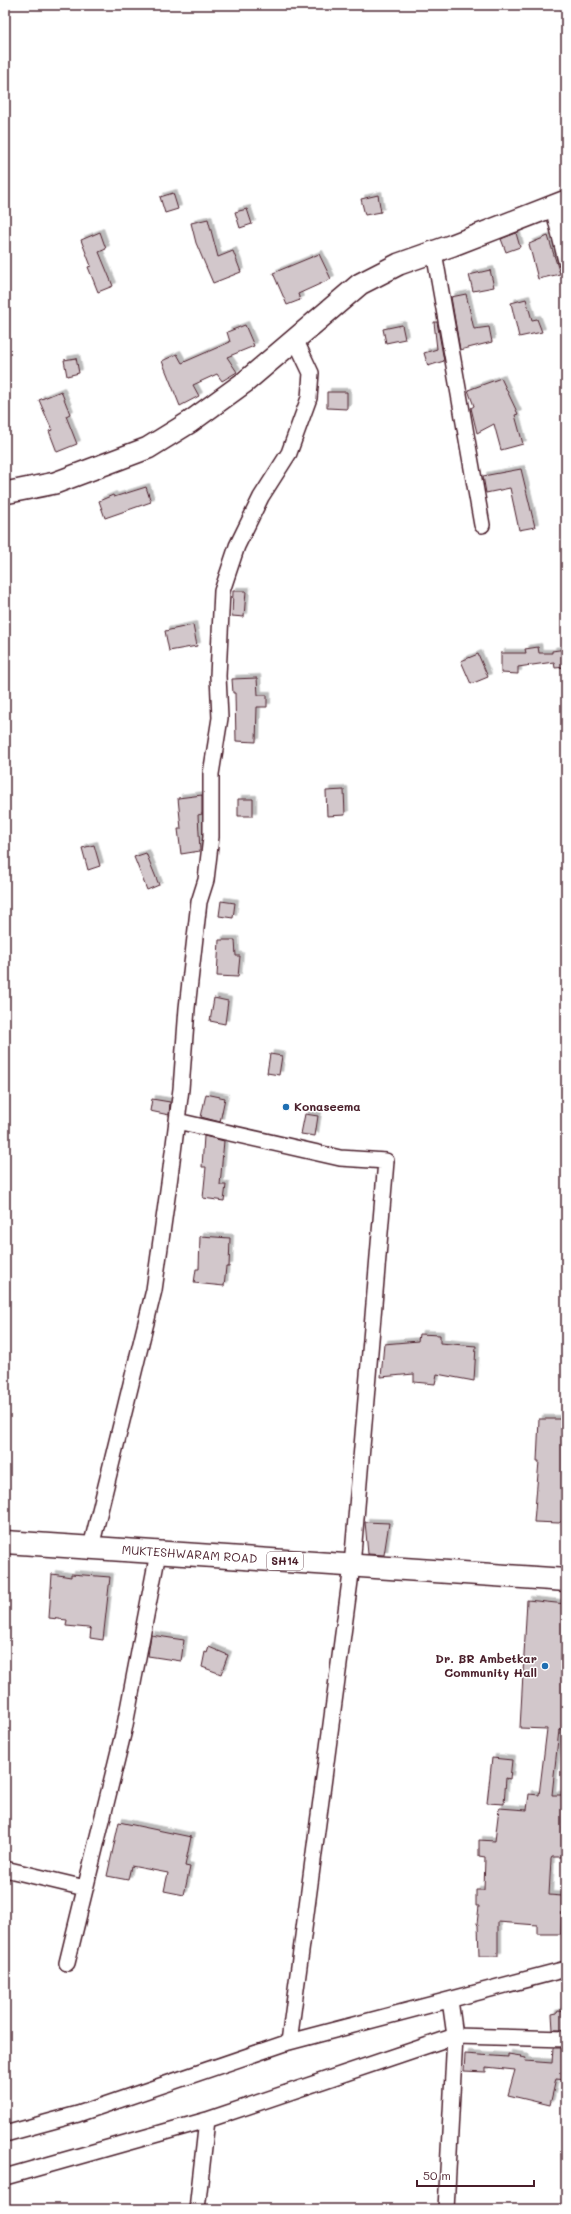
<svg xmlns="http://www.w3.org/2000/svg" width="571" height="2214" font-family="Mali,sans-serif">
  <defs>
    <filter id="shadow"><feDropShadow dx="3.5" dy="-3.5" stdDeviation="0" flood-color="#0004"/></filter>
  </defs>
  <rect width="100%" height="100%" fill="#fff"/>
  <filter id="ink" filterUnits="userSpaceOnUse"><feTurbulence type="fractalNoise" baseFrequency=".025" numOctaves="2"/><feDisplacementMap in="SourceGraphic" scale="8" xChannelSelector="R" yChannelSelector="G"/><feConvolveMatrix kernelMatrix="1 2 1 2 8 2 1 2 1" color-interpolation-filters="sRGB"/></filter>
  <g filter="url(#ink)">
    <path fill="#d2c7cb" stroke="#4a1f2b" filter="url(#shadow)" d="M173,193L178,209L165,213L160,197Z
      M378,195L381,212L365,215L361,199Z
      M247,209L252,224L240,228L235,212Z
      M208,219L218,257L233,251L241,272L213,283L196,243L191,223Z
      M100,232L106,249L99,252L113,286L98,292L88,267L91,266L81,240Z
      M516,233L520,247L506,252L501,239Z
      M548,236L560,274L538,279L529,244Z
      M319,254L331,279L298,294L300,300L287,305L273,273Z
      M490,270L494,287L473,291L469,275Z
      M466,294L474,329L489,327L492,342L460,350L451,297Z
      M526,299L532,320L537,319L542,332L519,337L511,303Z
      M434,322H437L444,361L428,366L424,353L437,349Z
      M245,325L254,346L227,357L237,372L222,381L217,374L193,385L199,396L180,406L162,361L177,354L182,363L230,342L227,332Z
      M402,325L405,339L386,343L383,329Z
      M76,358L79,373L67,376L64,360Z
      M501,378L518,414L515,415L523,444L501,450L494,424L477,433L471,408L474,406L468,390Z
      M61,391L70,414L66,416L77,444L57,452L49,431L52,430L39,400Z
      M327,392H347V409L327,408Z
      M521,469L535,527L519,530L510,488L486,493L483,476Z
      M146,487L151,502L105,518L99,501L113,495L114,497Z
      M233,591H246L244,617L232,616Z
      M193,625L197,646L169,651L165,631Z
      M538,647L539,653H552V651L566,649V667L555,668L554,662L518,667V674L501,673V653H526L525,649Z
      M478,654L488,677L471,684L461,661Z
      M257,678L258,695H267V707H257L256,742L236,741L235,693H233L232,679Z
      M344,790L345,815L327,816L326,791Z
      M202,795V814L198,815L200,851L181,854L178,829H181L178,798Z
      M238,799H253V816H238Z
      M94,845L100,866L88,870L82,848Z
      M146,853L159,885L147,890L134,857Z
      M221,901L235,903L233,918L219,916Z
      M219,940H235L236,956H240L238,977L217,976Z
      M214,998L228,1001L225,1024L210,1021Z
      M270,1054L282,1056L279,1075L267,1073Z
      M206,1094L225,1098L220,1122L201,1117Z
      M152,1099L170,1102L169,1115L150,1111Z
      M305,1114L318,1116L315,1136L301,1134Z
      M204,1136L224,1141L220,1185H226L224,1201L203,1198L206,1167H202Z
      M200,1236L230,1238L229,1267H226L224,1286L194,1283L196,1269H199Z
      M419,1334L440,1335V1343L476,1346L474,1381L437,1374L435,1384L414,1382V1374L381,1377L384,1344L418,1341Z
      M539,1419H566V1518L559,1523L534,1522L539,1461H537Z
      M365,1522L389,1523L384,1555L368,1554Z
      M52,1574L71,1577V1574L110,1577L103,1640L90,1638L91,1629L88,1628L66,1626L67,1620L49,1618Z
      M527,1600L566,1604V1730H559L552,1795H566V1828L563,1827L564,1857H552L551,1859L549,1895L562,1896L561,1934H537V1925L498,1922V1956H479L478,1925L477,1924L479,1906H476V1890H484L485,1857L479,1856V1840L495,1841L499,1808L527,1810L529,1794L539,1795L547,1729L520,1728Z
      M151,1635L184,1640L181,1661L148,1656Z
      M209,1647L228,1655L221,1674L202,1667L205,1652L207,1653Z
      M492,1758L512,1760L510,1779L506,1778L504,1804L487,1803Z
      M119,1822L191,1837L185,1866L190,1867L184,1895L164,1891L168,1873L131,1866L128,1880L107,1876Z
      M558,2011L566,2012V2030H553L552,2014L557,2013Z
      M553,2048H566V2080L556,2079L550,2105L508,2095L515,2070L486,2067V2072L464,2071L465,2054L508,2057V2054L521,2056L520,2057L526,2058L525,2061L552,2063Z"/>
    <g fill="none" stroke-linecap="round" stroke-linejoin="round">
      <g stroke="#4a1f2b" stroke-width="18">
        <path id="minor" d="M553,207L566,261
          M434,252L482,525
          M177,1121L340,1158L386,1161L352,1566L289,2042
          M91,1547L154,1290L170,1176L181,1089L187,1008L199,902L206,880L211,837V774L220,718L218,676L222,591L237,546L261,497L289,453L309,398L311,373L295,339
          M5,1869L85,1888
          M67,1963L124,1730L158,1553
          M5,2134L78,2114L289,2042L566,1969
          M5,2177L207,2120L455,2036L566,2039
          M197,2209L207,2120
          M446,2209L455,2036L450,2000"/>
      </g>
      <g stroke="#4a1f2b" stroke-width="24">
        <path id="secondary" d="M5,493L55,483L148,448L190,422L245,382L360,284L399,264L453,245L566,201"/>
      </g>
      <g stroke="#4a1f2b" stroke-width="25">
        <g id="primary">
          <path id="s1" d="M5,1542L566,1580"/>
        </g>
      </g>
      <use href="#minor" stroke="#fff" stroke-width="15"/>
      <use href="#secondary" stroke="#fff" stroke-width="21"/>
      <use href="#primary" stroke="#fff" stroke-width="22"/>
    </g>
  </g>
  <g fill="#1f6fb2" stroke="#fff" stroke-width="1.5">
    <circle cx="286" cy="1107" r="4"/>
    <circle cx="545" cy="1666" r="4"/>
  </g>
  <g text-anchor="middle" stroke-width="3" stroke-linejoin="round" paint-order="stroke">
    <rect fill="#fff" stroke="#80626b" stroke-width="1" x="267" y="1552" width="36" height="18" rx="3"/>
    <g font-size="11" font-weight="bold" fill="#4a1f2b">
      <text x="285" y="1565">SH14</text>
    </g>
    <g font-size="12" font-weight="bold" fill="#4a1f2b" stroke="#fff" text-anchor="start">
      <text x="294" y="1111">Konaseema</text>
      <text x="537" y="1663" text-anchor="end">Dr. BR Ambetkar<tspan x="537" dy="14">Community Hall</tspan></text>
    </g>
    <g font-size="12" fill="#4a1f2b" stroke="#fff">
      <text dy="4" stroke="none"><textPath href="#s1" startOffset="185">MUKTESHWARAM ROAD</textPath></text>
    </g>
  </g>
  <rect width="571" height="2214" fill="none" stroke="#fff" stroke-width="20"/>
  <rect x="10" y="10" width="551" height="2194" fill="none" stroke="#4a1f2b" stroke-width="1.5" filter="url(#ink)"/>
  <path d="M417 2180v6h117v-6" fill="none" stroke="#4a1f2b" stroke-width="2"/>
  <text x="423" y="2180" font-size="12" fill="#4a1f2b" stroke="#ffffff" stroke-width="3" paint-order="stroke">50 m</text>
</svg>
